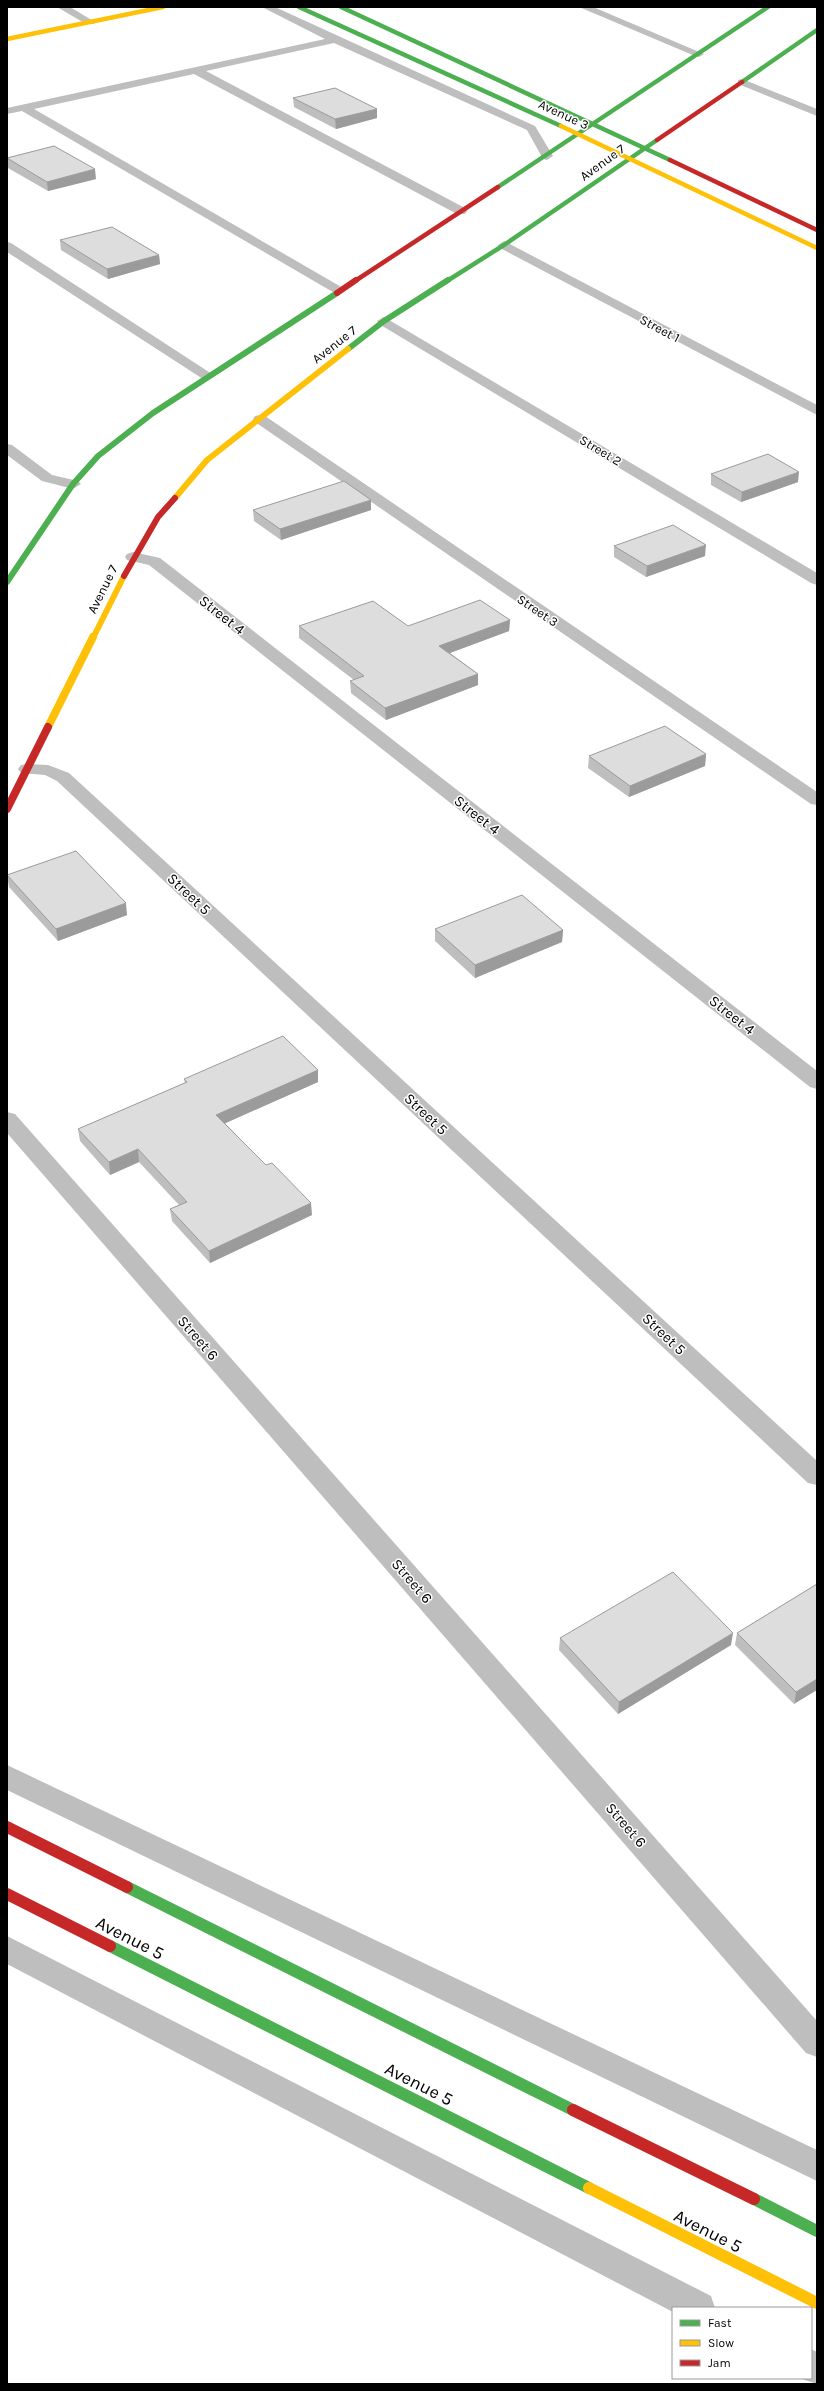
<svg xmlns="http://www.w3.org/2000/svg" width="824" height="2391" font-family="Karla,sans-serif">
  <rect width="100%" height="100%" fill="#fff"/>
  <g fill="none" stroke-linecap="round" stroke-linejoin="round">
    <path fill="#bebebe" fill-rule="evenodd" d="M57,7H70L95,22L94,24H86Z
      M262,7H275L535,126L553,156L547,160L543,159L527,130L334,43L206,71L465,208L467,211L465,214H457L194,74L34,109L343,288L345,291L338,295L22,111L7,114V108L325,39Z
      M579,7H593L704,54L699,57L695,56Z
      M742,79L817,109V116L738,84V80Z
      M504,241L817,405V415L500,248L498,245Z
      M7,242L11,243L215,376L208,380L203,379L7,252Z
      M384,317L817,573V585L811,583L379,324L377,321Z
      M260,415L265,416L817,792V805L811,804L255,422L253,419L255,416Z
      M7,444L12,445L52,475L78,481L81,484L73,489L42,481L7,455Z
      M133,552L160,558L817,1071V1089L810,1087L149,565L127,560L125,557L127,554Z
      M27,764L48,765L69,773L817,1461V1485L808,1483L57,781L45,775L21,773L18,769L21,765Z
      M7,1112L15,1114L817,2021V2057L806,2053L7,1133Z
      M7,1765L817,2150V2181L7,1790Z
      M7,1936L711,2296L715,2308H673V2312L7,1964Z
      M811,2349L817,2352V2384L799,2378H811Z"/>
    <path stroke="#4caf50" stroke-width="4.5" d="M299,7L561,126
      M341,7L670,160
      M742,82L817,30
      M498,187L768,7
      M447,281L504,245L657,140"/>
    <path stroke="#4caf50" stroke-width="6" d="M348,349L384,321L448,280
      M7,582L73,484L98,456L153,413L337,293"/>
    <path stroke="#4caf50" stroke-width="12" d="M127,1887L573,2110
      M110,1946L589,2188
      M754,2199L817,2231"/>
    <path stroke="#ffc107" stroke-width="4.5" d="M7,39L163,7
      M561,126L817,248"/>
    <path stroke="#ffc107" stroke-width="6" d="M175,498L207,460L348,349
      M93,638L124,576"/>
    <path stroke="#ffc107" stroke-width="8" d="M48,727L93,637"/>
    <path stroke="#ffc107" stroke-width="12" d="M589,2188L817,2303"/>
    <path stroke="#c62828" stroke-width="4.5" d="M657,140L742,82
      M670,160L817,230
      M355,281L498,187"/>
    <path stroke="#c62828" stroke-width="6" d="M337,293L356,280
      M124,576L158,517L175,498"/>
    <path stroke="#c62828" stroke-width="8" d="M7,809L48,727"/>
    <path stroke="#c62828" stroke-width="12" d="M7,1827L127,1887
      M7,1894L110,1946
      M573,2110L754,2199"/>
  </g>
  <path fill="#bebebe" d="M293,98L377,118L336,129L294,107Z
    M7,158L96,179L48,191L8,168Z
    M60,240L159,255L160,264L108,279L61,250Z
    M711,474L798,482L741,502L711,485Z
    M253,510H371L281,540L254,521Z
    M614,546L705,556L646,577L614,557Z
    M510,620L509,631L450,653L478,674V685L386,720L351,693L350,681L354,680L299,638V626H408Z
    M706,754L705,766L629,797L588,768L589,756Z
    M7,875L127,915L58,941L9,887Z
    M435,929L563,930L562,942L475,978L435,941Z
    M184,1079L318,1082L225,1123L312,1215L210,1263L172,1221L170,1209L179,1205L139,1162L110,1175L80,1141L78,1129L185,1083Z
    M817,1584L794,1704L735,1645L737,1633Z
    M560,1638L731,1645L618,1714L559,1650Z"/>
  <path fill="#9b9b9b" d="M377,109V118L336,129L335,119Z
    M95,169L96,179L48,191L47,182Z
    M159,255L160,264L108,279L107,269Z
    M799,472L798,482L741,502L742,492Z
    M371,500V510L281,540L280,529Z
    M706,545L705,556L646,577L647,566Z
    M510,620L509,631L439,657V646Z
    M478,674V685L386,720L385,708Z
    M706,754L705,766L629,797L630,786Z
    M126,903L127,915L58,941L56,929Z
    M563,930L562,942L475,978V965Z
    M318,1070V1082L217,1127L216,1115Z
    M138,1149L139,1162L110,1175L109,1162Z
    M311,1203L312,1215L210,1263L209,1251Z
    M733,1633L731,1645L618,1714L619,1702Z
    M817,1679V1690L794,1704L796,1692Z"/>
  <path fill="#ddd" stroke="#9b9b9b" d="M335,88L377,109L335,119L293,98Z
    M54,146L95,169L47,182L7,158Z
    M112,227L159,255L107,269L60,240Z
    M768,454L799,472L742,492L711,474Z
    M344,481L371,500L280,529L253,510Z
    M673,525L706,545L647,566L614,546Z
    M480,600L510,620L439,646L478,674L385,708L350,681L364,676L299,626L373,601L408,626Z
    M665,726L706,754L630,786L589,756Z
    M76,851L126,903L56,929L7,875Z
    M522,895L563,930L475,965L435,929Z
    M283,1036L318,1070L216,1115L266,1165L272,1163L311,1203L209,1251L170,1209L187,1202L138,1149L109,1162L78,1129L187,1082L184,1079Z
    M673,1572L733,1633L619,1702L560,1638Z
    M817,1584V1679L796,1692L737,1633Z"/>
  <g text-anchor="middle" stroke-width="3" stroke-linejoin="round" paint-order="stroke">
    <g font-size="13" fill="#000" stroke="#fff">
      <text transform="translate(564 114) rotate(25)" y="5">Avenue 3</text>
      <text transform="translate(602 162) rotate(-36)" y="5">Avenue 7</text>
      <text transform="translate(660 328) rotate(28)" y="5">Street 1</text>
      <text transform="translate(334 344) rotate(-38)" y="5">Avenue 7</text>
      <text transform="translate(601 450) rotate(31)" y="5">Street 2</text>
      <text transform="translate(102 589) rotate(-64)" y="5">Avenue 7</text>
      <text transform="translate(538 610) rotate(34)" y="5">Street 3</text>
    </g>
    <g font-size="15" fill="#000" stroke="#fff">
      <text transform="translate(222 615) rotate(38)" y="5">Street 4</text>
      <text transform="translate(477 815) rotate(38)" y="5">Street 4</text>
      <text transform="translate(189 894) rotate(43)" y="5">Street 5</text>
      <text transform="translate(732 1015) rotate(38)" y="5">Street 4</text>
      <text transform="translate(426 1114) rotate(43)" y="5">Street 5</text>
      <text transform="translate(664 1334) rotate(43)" y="5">Street 5</text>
      <text transform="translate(198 1338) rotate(49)" y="5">Street 6</text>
      <text transform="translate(412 1581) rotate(49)" y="5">Street 6</text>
      <text transform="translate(626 1825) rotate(49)" y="5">Street 6</text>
    </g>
    <g font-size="18" fill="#000" stroke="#fff">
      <text transform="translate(130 1938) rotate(27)" y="6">Avenue 5</text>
      <text transform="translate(419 2084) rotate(27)" y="6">Avenue 5</text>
      <text transform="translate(708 2231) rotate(27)" y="6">Avenue 5</text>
    </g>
  </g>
  <rect width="824" height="2391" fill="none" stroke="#000000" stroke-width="16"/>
  <rect x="672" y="2307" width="140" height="72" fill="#ffffff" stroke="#999999"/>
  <rect x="680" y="2320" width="20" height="6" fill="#4caf50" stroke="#999999"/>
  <text x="708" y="2327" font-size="12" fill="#000000">Fast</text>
  <rect x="680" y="2340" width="20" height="6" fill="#ffc107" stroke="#999999"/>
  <text x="708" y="2347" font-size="12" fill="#000000">Slow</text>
  <rect x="680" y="2360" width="20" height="6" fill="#c62828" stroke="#999999"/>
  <text x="708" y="2367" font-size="12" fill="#000000">Jam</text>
</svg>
